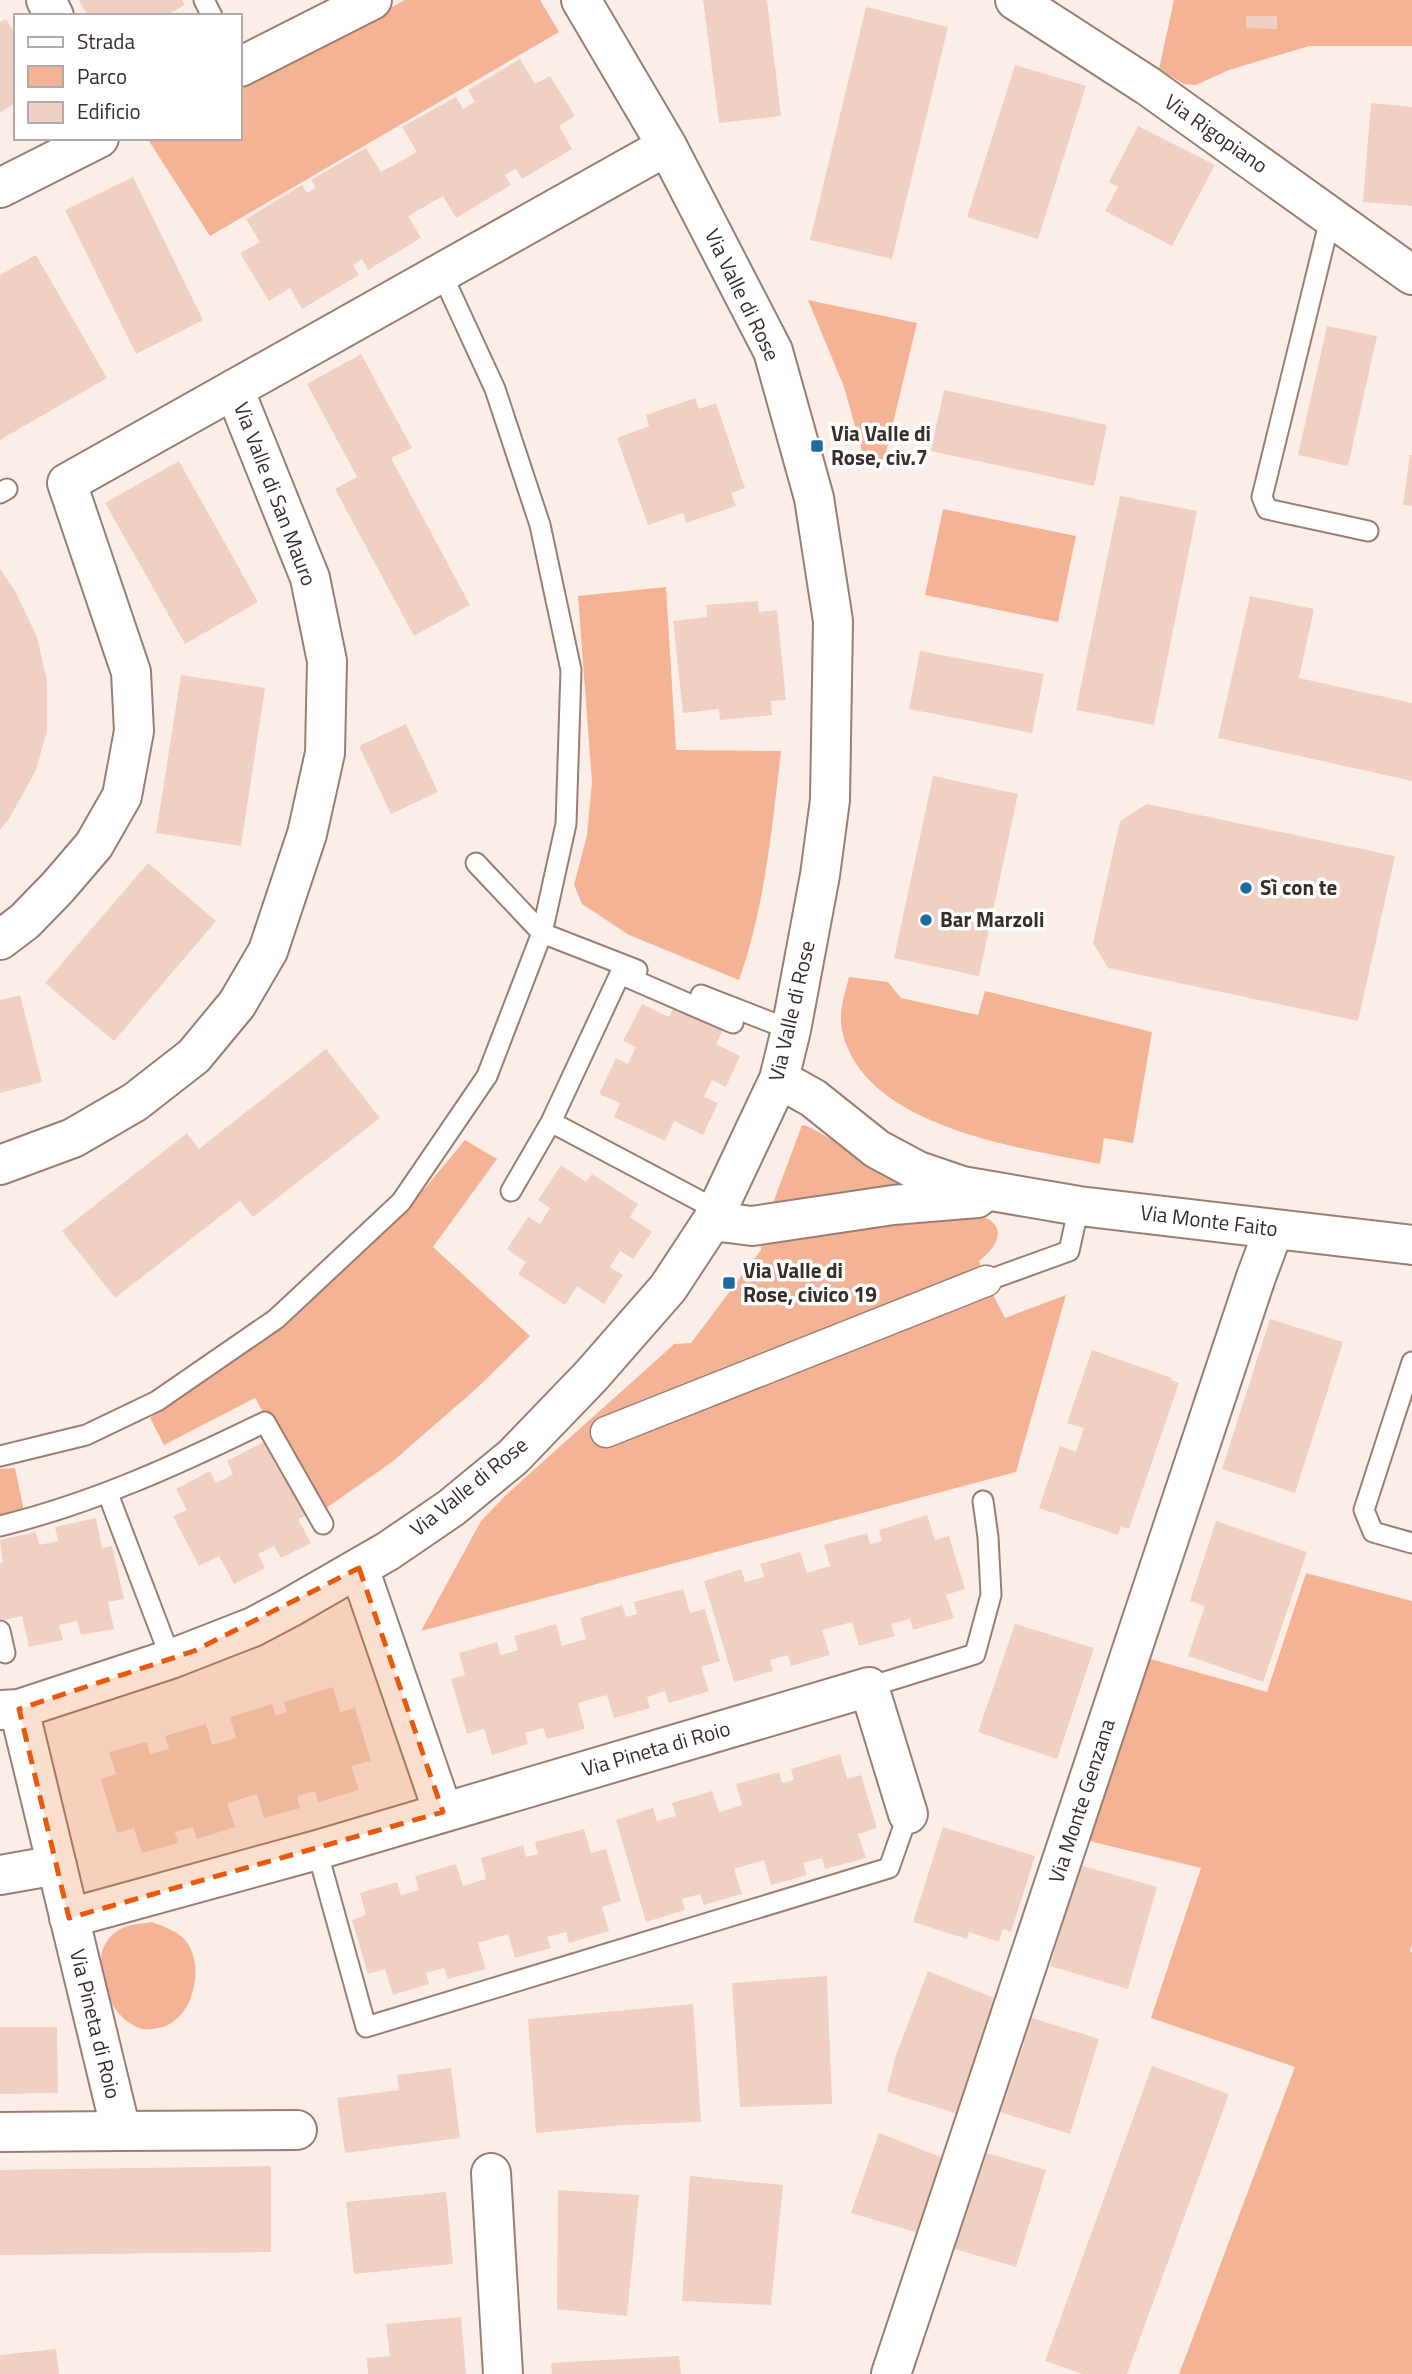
<svg xmlns="http://www.w3.org/2000/svg" width="1412" height="2374" font-family="'Titillium Web',sans-serif">
  <rect width="100%" height="100%" fill="#fbeee9"/>
  <path fill="#f5b396" d="M405,0H540L559,32L210,236L147,138H240V87Z
    M1174,0H1412V46H1309L1229,70L1196,85L1184,84L1159,69Z
    M808,300L917,323L884,461L864,458L844,387Z
    M943,509L1076,536L1058,622L925,595Z
    M666,587L676,750L781,751C772,828 765,907 739,980L629,935L582,904L574,885L587,835L592,782L578,596Z
    M849,977L888,982L901,998L978,1015L985,991L1152,1032L1133,1143L1104,1138L1100,1164C1020,1148 862,1127 842,1030C838,1012 845,994 849,977Z
    M802,1125L809,1127L914,1184L773,1203Z
    M465,1140L497,1159L433,1247L530,1336L476,1389L392,1462L319,1513L255,1398L164,1445L150,1418L266,1335L341,1271L406,1211Z
    M954,1209C964,1212 978,1214 988,1219C1009,1231 992,1252 979,1261L986,1281L1005,1318L1066,1295L1016,1472L421,1631L481,1521L507,1494L671,1347L674,1344L691,1343L761,1250L760,1237Z
    M15,1468L25,1516L0,1522V1469Z
    M1306,1573L1412,1601V1943L1410,1951L1412,1953V2374H1179L1295,2067L1151,2018L1201,1868L1089,1841L1147,1658L1267,1692Z
    M152,1922C165,1927 181,1932 188,1944C200,1963 196,1989 187,2006C181,2017 169,2027 158,2028C153,2029 146,2030 142,2029C107,2020 83,1954 116,1932C126,1924 140,1924 152,1922Z"/>
  <path fill="#f0d0c2" d="M79,0H182L185,5L164,16H88Z
    M703,0H767L781,116L719,123Z
    M866,7L948,27L892,259L810,240Z
    M1246,16H1277V29L1246,28Z
    M6,19L16,35V103L0,112V22Z
    M520,59L535,84L550,76L575,116L559,126L572,149L522,179L516,169L505,175L511,185L456,218L443,196L408,216L421,238L368,270L362,259L353,265L359,275L302,309L290,288L269,301L240,253L260,242L246,219L302,185L307,193L316,188L311,180L366,148L381,172L417,152L402,127L456,97L463,109L475,102L468,90Z
    M1015,65L1086,86L1038,239L967,217Z
    M1371,103L1412,107V206L1363,202Z
    M1138,126L1215,165L1172,246L1105,211L1118,187L1109,182Z
    M133,177L203,320L136,354L65,210Z
    M36,255L107,378L0,440V275Z
    M1327,326L1377,336L1348,466L1298,455Z
    M361,354L412,448L391,458L470,605L414,636L335,489L357,477L307,384Z
    M944,390L1107,425L1094,486L931,451Z
    M695,398L699,409L716,403L745,488L731,493L736,506L686,523L683,513L648,525L617,438L649,426L646,415Z
    M1410,455H1412V506L1403,505Z
    M179,461L258,602L185,644L105,503Z
    M1120,496L1197,511L1154,725L1076,710Z
    M0,569L15,591L37,637L47,681V731L36,770L9,819L0,830Z
    M1250,596L1314,609L1299,678L1412,703V781L1218,738Z
    M758,601L759,612L777,610L786,700L771,701L772,715L720,720L719,709L683,713L673,621L707,617L706,605Z
    M920,651L1044,674L1032,733L909,709Z
    M181,675L265,688L241,846L156,833Z
    M406,724L438,792L391,814L359,746Z
    M933,776L1018,794L979,976L894,958Z
    M1147,804L1395,856L1358,1021L1108,968L1093,943L1120,821Z
    M148,863L216,921L114,1041L45,983Z
    M20,995L42,1082L0,1093V1000Z
    M642,1004L669,1017L674,1007L723,1030L716,1044L740,1056L726,1087L712,1080L704,1097L718,1103L703,1135L674,1121L665,1141L614,1117L620,1103L599,1094L616,1058L628,1064L636,1047L623,1041Z
    M326,1049L380,1118L253,1217L240,1201L115,1298L62,1231L187,1133L199,1149Z
    M561,1165L586,1182L592,1174L638,1204L630,1217L652,1232L633,1259L620,1251L610,1267L623,1275L604,1304L577,1286L565,1305L518,1274L526,1262L507,1249L528,1217L540,1224L550,1208L538,1200Z
    M1270,1319L1343,1342L1295,1493L1222,1469Z
    M1092,1350L1172,1378L1171,1380L1179,1383L1129,1529L1121,1526L1118,1535L1039,1508L1060,1446L1076,1452L1084,1428L1067,1423Z
    M264,1442L278,1469L287,1464L312,1513L298,1519L311,1543L281,1558L274,1546L258,1554L265,1568L234,1584L219,1556L199,1566L173,1516L187,1510L176,1489L210,1471L216,1483L233,1474L227,1461Z
    M927,1515L935,1540L949,1536L965,1589L946,1595L954,1618L913,1630L910,1619L891,1624L895,1636L859,1646L852,1622L822,1630L830,1655L791,1666L788,1655L770,1660L773,1671L734,1682L704,1581L741,1569L745,1582L764,1577L760,1564L800,1552L807,1573L830,1566L824,1545L867,1533L870,1544L882,1541L879,1530Z
    M96,1518L102,1548L112,1546L124,1599L108,1602L114,1629L81,1635L77,1621L59,1625L63,1640L29,1647L22,1616L0,1621V1563H3L0,1540L36,1532L39,1545L58,1541L55,1527Z
    M1216,1521L1307,1552L1263,1682L1188,1656L1205,1606L1190,1601Z
    M683,1589L690,1613L705,1609L720,1661L701,1667L709,1691L669,1703L665,1691L647,1697L650,1708L614,1718L607,1695L578,1703L585,1729L547,1739L543,1728L525,1733L528,1744L492,1755L484,1729L467,1734L451,1679L465,1675L459,1653L497,1642L501,1655L518,1650L514,1636L556,1624L562,1646L586,1639L580,1618L622,1605L626,1617L637,1614L634,1602Z
    M1015,1624L1094,1648L1057,1759L978,1732Z
    M333,1687L340,1712L355,1708L371,1761L351,1766L359,1790L318,1802L315,1791L297,1796L300,1808L264,1818L257,1794L227,1803L235,1827L197,1839L193,1827L175,1832L178,1843L142,1853L134,1828L117,1833L101,1779L116,1774L109,1752L147,1742L150,1754L169,1749L165,1736L206,1724L212,1745L236,1738L230,1717L272,1704L276,1716L287,1712L284,1702Z
    M840,1754L847,1779L861,1775L877,1828L858,1834L866,1858L825,1869L822,1858L803,1863L807,1875L771,1885L764,1860L734,1869L742,1894L704,1905L700,1894L682,1899L685,1910L646,1922L616,1820L653,1808L657,1821L676,1816L672,1803L712,1791L719,1812L742,1805L736,1784L779,1772L782,1783L794,1780L791,1769Z
    M943,1827L1035,1856L1011,1932L1003,1929L999,1942L969,1932L967,1939L913,1922Z
    M584,1829L591,1853L606,1849L621,1901L602,1907L609,1931L569,1943L566,1932L547,1937L551,1948L515,1958L508,1934L478,1943L486,1969L448,1979L444,1968L426,1973L429,1984L393,1995L385,1969L368,1974L352,1920L366,1915L360,1893L397,1882L401,1895L419,1890L415,1876L456,1864L463,1886L486,1879L481,1858L523,1845L526,1857L538,1854L535,1842Z
    M1080,1865L1157,1887L1128,1989L1050,1966Z
    M928,1971L999,2000L958,2114L887,2092L895,2058Z
    M827,1976L832,2104L740,2107L732,1983Z
    M693,2004L701,2122L623,2125L536,2133L528,2019Z
    M1023,2015L1099,2039L1070,2134L1000,2112L1008,2089L1000,2086L1008,2060L1017,2063L1025,2040L1015,2037Z
    M0,2027H57L58,2093L0,2094Z
    M1152,2066L1229,2094L1127,2374H1083L1045,2361Z
    M451,2068L460,2138L345,2153L337,2098L399,2090L397,2075Z
    M879,2133L951,2161L929,2236L851,2213Z
    M977,2150L1046,2170L1016,2267L948,2247Z
    M271,2166V2252L0,2255V2170Z
    M690,2176L783,2185L771,2305L682,2301Z
    M558,2190L639,2195L627,2316L557,2309Z
    M446,2192L453,2264L354,2274L346,2202Z
    M461,2317L466,2374H368L367,2358L390,2356L386,2324Z
    M56,2349L59,2374H0V2355Z
    M679,2356L681,2374H552L551,2363Z"/>
  <g fill="none" stroke-linecap="round" stroke-linejoin="round">
    <g stroke="#9b7e71" stroke-width="23">
      <path id="service" d="M204,0L212,16
        M1331,215L1262,497L1267,509L1368,531
        M0,493L7,489
        M476,863L542,933L637,970
        M701,995L791,1030
        M551,1122L717,1210
        M511,1191L551,1122L620,974L733,1023
        M986,1281L1069,1251L1079,1206
        M1412,1362L1364,1510L1373,1532L1412,1543
        M0,1456L86,1435L157,1401L276,1319L401,1202L487,1076L542,933L566,824L571,670L540,525L495,389L441,272
        M108,1494L171,1659
        M0,1526C94,1503 179,1464 265,1422L323,1524
        M0,1631L5,1653
        M869,1687L975,1654L991,1595L988,1537L983,1501
        M317,1850L366,2027L889,1868L908,1814"/>
    </g>
    <g stroke="#9b7e71" stroke-width="33">
      <path id="pedestrian" d="M606,1432L986,1281"/>
    </g>
    <g stroke="#9b7e71" stroke-width="42">
      <path id="minor" d="M46,0L54,16
        M1015,0L1148,86L1412,275
        M0,940L25,921L58,887L94,845L122,796L134,731L131,672L67,483L667,146
        M779,1079L813,1098L877,1149L918,1171L962,1186L1079,1206L1412,1245
        M0,1165L73,1138L135,1102L194,1056L237,1004L268,951L307,834L325,753L327,661L310,578L234,389
        M712,1221L752,1226L893,1205L977,1198
        M359,1568L443,1812
        M0,1710L19,1709L171,1659L253,1627L289,1608L388,1551L451,1508L513,1457L591,1376L668,1288L712,1221L779,1079L791,1030L820,875L830,800L833,621L814,498L773,351L667,146L581,0
        M0,1875L57,1865
        M69,1918L317,1850L869,1687L908,1814
        M121,2131L297,2130
        M0,2132L121,2131L19,1709
        M491,2173L503,2374
        M891,2374L1256,1277L1274,1229"/>
    </g>
    <g stroke="#9b7e71" stroke-width="42">
      <path id="tertiary" d="M240,67L372,0
        M0,188L99,138"/>
    </g>
    <use href="#service" stroke="#fff" stroke-width="19"/>
    <use href="#pedestrian" stroke="#fff" stroke-width="30"/>
    <use href="#minor" stroke="#fff" stroke-width="38"/>
    <use href="#tertiary" stroke="#fff" stroke-width="38"/>
  </g>
  <path fill="#e8590c" fill-opacity="0.2" stroke="#e8590c" stroke-width="5" stroke-dasharray="14 9" stroke-linejoin="round" d="M359,1568L443,1812L69,1918L19,1709L194,1651Z"/>
  <g fill="#1a6d9e" stroke="#fff" stroke-width="2.5">
    <rect x="810" y="439" width="14" height="14" rx="3.5"/>
    <circle cx="1246" cy="888" r="7"/>
    <circle cx="926" cy="920" r="7"/>
    <rect x="722" y="1276" width="14" height="14" rx="3.5"/>
  </g>
  <g text-anchor="middle" stroke-width="7" stroke-linejoin="round" paint-order="stroke">
    <g font-size="21" fill="#392d28" stroke="#fff">
      <text transform="translate(1216 134) rotate(35)" y="7">Via Rigopiano</text>
      <text transform="translate(742 295) rotate(64)" y="7">Via Valle di Rose</text>
      <text transform="translate(275 494) rotate(69)" y="7">Via Valle di San Mauro</text>
      <text transform="translate(792 1011) rotate(-77)" y="7">Via Valle di Rose</text>
      <text transform="translate(1209 1221) rotate(7)" y="7">Via Monte Faito</text>
      <text transform="translate(469 1487) rotate(-39)" y="7">Via Valle di Rose</text>
      <text transform="translate(656 1749) rotate(-16)" y="7">Via Pineta di Roio</text>
      <text transform="translate(1082 1801) rotate(-72)" y="7">Via Monte Genzana</text>
      <text transform="translate(95 2024) rotate(76)" y="7">Via Pineta di Roio</text>
    </g>
    <g font-size="21" font-weight="bold" fill="#392d28" stroke="#fff" text-anchor="start">
      <text x="831" y="441">Via Valle di<tspan x="831" dy="24">Rose, civ.7</tspan></text>
      <text x="1260" y="895">Sì con te</text>
      <text x="940" y="927">Bar Marzoli</text>
      <text x="743" y="1278">Via Valle di<tspan x="743" dy="24">Rose, civico 19</tspan></text>
    </g>
  </g>
  <rect x="14" y="14" width="228" height="126" fill="#ffffff" stroke="#b0aba9" stroke-width="2"/>
  <rect x="28" y="37" width="35" height="10" fill="#ffffff" stroke="#b0aba9" stroke-width="2"/>
  <text x="77" y="49" font-size="21" fill="#392d28">Strada</text>
  <rect x="28" y="66" width="35" height="21" fill="#f5b396" stroke="#b0aba9" stroke-width="2"/>
  <text x="77" y="84" font-size="21" fill="#392d28">Parco</text>
  <rect x="28" y="102" width="35" height="21" fill="#f0d0c2" stroke="#b0aba9" stroke-width="2"/>
  <text x="77" y="119" font-size="21" fill="#392d28">Edificio</text>
</svg>
